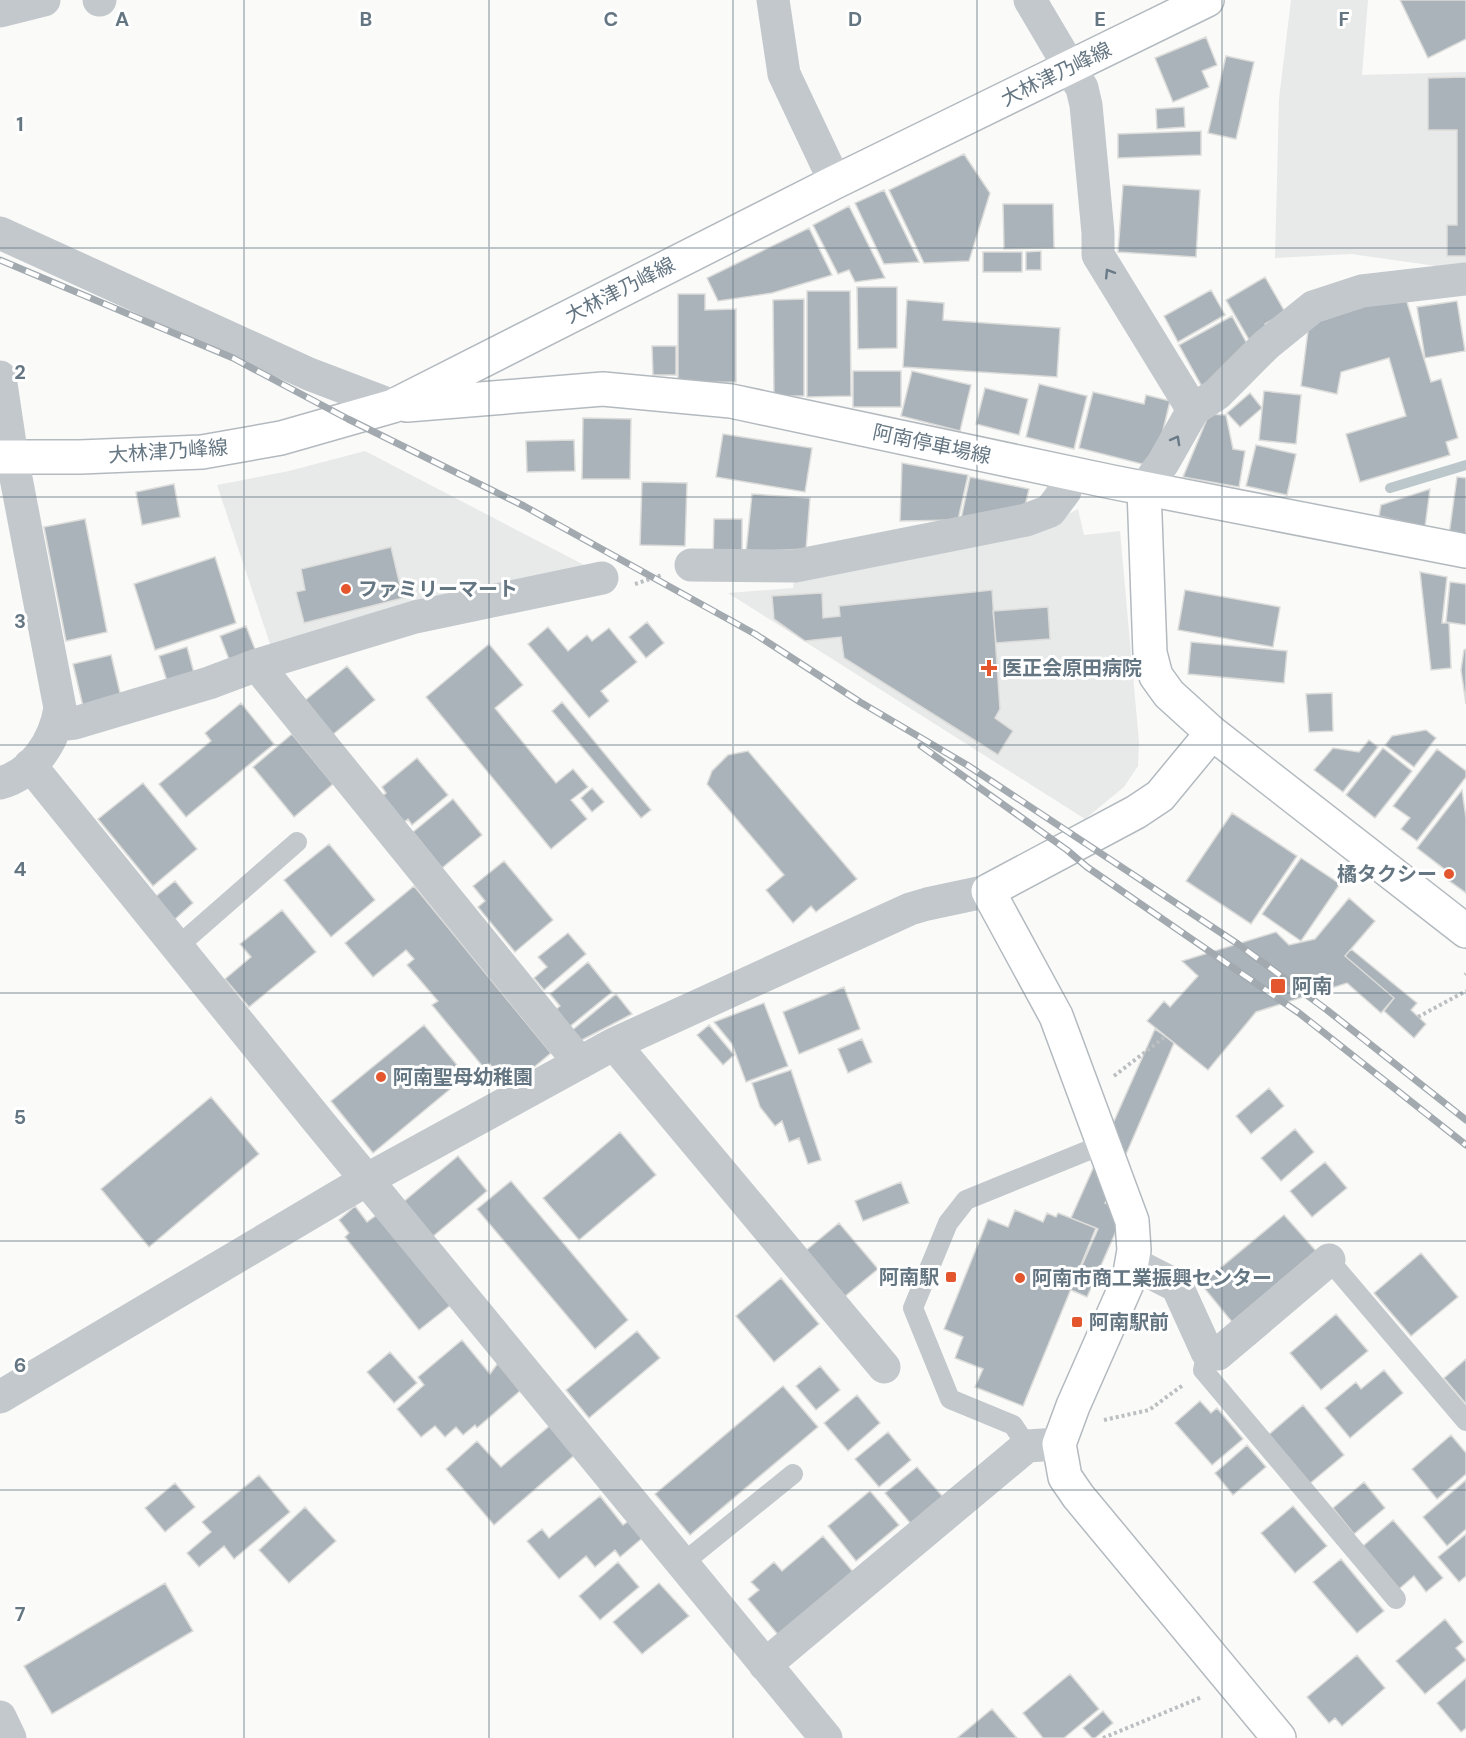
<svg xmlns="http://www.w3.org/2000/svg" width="1466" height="1738" font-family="'DM Sans','Noto Sans JP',sans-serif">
  <rect width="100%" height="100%" fill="#fafaf8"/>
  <path fill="#e8e9e9" d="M1291,0H1368L1362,75L1466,72V264L1436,266L1351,254L1275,258L1279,99Z
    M365,451L588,567L498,583L411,603L271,647L217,485L289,471Z
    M1078,509L1084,535L1120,531L1139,742L1138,766L1124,787L1085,819L728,593L793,588L794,578L1040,529Z"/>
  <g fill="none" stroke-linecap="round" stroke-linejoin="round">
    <path stroke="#bbc7cb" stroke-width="10" d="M1390,488L1466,465"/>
  </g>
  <path fill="#aab3b9" stroke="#dcdcda" stroke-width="1.5" d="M1400,0H1466V39L1428,58Z
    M1206,37L1217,65L1202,71L1209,87L1173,102L1155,58Z
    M1226,56L1254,62L1236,139L1208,133Z
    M1466,77V256H1447V225H1457V130H1428V78Z
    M1184,107L1185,127L1157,129L1156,109Z
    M1201,131V155L1118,158V134Z
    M964,154L990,193L969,261L924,263L889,190Z
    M1123,185L1200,190L1196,257L1118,252Z
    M884,190L919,262L884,264L855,203Z
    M1003,204H1053L1054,248L1004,249Z
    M849,206L885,278L855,282L849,270L838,274L813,225Z
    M809,228L832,275L772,293L718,301L707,278Z
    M1041,251V270H1026V252Z
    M983,252H1022V272H983Z
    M1265,277L1285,312L1265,324L1271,334L1252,345L1226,300Z
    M857,287H897V348L858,349Z
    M1211,290L1225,315L1178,342L1164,316Z
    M807,291H850L851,396L807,397Z
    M1404,292L1431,382L1441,379L1458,438L1446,442L1450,455L1360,482L1346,434L1406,416L1389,358L1341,372L1337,394L1301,386L1309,323Z
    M678,294H705V310L736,309V382L678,383Z
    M804,299V396H774L773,300Z
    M907,300L944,303L943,320L1060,328L1057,377L903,367Z
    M1457,301L1465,351L1425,358L1417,307Z
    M1232,316L1251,351L1206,394L1179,345Z
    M652,346H676V375H653Z
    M853,371H901V407H853Z
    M912,371L971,385L960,431L901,416Z
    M1039,384L1087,396L1074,449L1026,437Z
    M985,388L1028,399L1019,435L976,424Z
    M1264,391L1301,395L1296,444L1259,440Z
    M1093,392L1144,404L1146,395L1170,401L1158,451L1142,464L1079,448Z
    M1250,393L1262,408L1240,427L1227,413Z
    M1209,414L1226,415L1233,449L1245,451L1239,487L1183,477Z
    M583,418L631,419L630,479H582Z
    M723,434L812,448L805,492L716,477Z
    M574,440L575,471L527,472L526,441Z
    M1256,445L1296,454L1287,495L1246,486Z
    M902,463L968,475L958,520L900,521Z
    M970,477L1029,489L1024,510L961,519Z
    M1457,477L1466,478V537L1449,535Z
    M642,482L687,483L685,546L640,545Z
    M174,484L180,517L142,525L136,492Z
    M1430,489L1425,527L1379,516L1381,505Z
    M752,494L810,498L806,549L746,552Z
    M85,519L107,632L66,641L44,527Z
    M714,519H742V558H713Z
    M391,547L403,598L304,623L296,592L305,590L301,569Z
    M215,557L236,623L155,650L134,584Z
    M1420,572L1447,577L1442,623H1449L1451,668L1431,670Z
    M1450,582L1466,584V625L1446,622Z
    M992,590L1000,709L995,718L1013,731L998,755L844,658L841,637L805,641L774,619L772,596L822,593L823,618L840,616L839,606Z
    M1185,590L1280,607L1273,647L1178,630Z
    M1048,607L1050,639L996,643L993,611Z
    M647,622L664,643L646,658L629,637Z
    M246,626L258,657L232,667L220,636Z
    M548,627L568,651L587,635L592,641L609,628L637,662L601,691L609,701L589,718L528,644Z
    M1191,642L1287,651L1284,683L1188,674Z
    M489,644L523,685L495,708L556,783L573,769L588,787L571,800L587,819L551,849L426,697Z
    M187,647L194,673L167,681L159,656Z
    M1466,649V704L1461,670L1464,650Z
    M111,655L121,697L83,706L73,664Z
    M347,666L375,700L331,736L303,702Z
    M1332,693L1333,731L1309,732L1306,694Z
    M562,702L651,810L641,818L552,711Z
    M241,703L274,744L186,817L159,784L211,741L205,733Z
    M1426,730L1436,738L1414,767L1385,745L1392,736Z
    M292,734L333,784L294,817L253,767Z
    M1369,740L1378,747L1343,792L1314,770L1333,748L1359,752Z
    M1383,748L1412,771L1375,818L1346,795Z
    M1437,749L1466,771V777L1417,841L1401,829L1410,818L1393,806Z
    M748,751L857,879L816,912L811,906L793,923L766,890L784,875L707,784L712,771L728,755Z
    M417,758L448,795L412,825L408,819L398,827L376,801L386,793L382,787Z
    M143,783L197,849L153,886L98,819Z
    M592,788L604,802L592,812L581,798Z
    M1462,790L1466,818V893L1444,877L1448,872L1417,848Z
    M453,799L482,835L442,868L413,832Z
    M1232,813L1297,856L1251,924L1186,881Z
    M329,844L375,900L331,937L284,880Z
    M1301,858L1340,884L1301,941L1262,914Z
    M504,861L553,920L515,952L478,907L485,901L473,886Z
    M175,881L193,903L174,920L155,897Z
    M414,886L551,1053L509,1088L489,1063L484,1068L432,1005L438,1001L407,965L414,959L406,950L373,977L345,943Z
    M1349,898L1375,921L1345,956L1394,998L1381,1013L1347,983L1256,1012L1208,1070L1147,1021L1164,1001L1170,1007L1198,976L1182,961L1276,932L1289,945L1315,939Z
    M282,910L316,952L249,1007L225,979L251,957L240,944Z
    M568,933L586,954L544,990L534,978L547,967L538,957Z
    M1351,949L1417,1003L1411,1010L1426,1024L1414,1038L1384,1011L1394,998L1345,956Z
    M588,962L612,992L568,1028L554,1011L560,1006L550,994Z
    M844,987L860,1029L799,1054L783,1012Z
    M616,994L632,1014L578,1042L570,1032Z
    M764,1003L788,1066L746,1082L732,1044L714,1022Z
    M424,1025L466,1076L373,1153L331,1101Z
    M709,1025L734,1055L723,1065L697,1035Z
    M1155,1029L1174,1043L1105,1203L1125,1211L1087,1297L1071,1290L1098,1229L1071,1218Z
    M862,1039L872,1062L848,1073L838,1049Z
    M791,1070L821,1160L808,1164L799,1138L789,1142L782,1121L775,1126L760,1107L752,1083Z
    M1269,1088L1284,1106L1251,1134L1236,1116Z
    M211,1097L259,1154L149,1247L101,1189Z
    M1295,1129L1314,1152L1281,1181L1261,1158Z
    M620,1132L656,1175L579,1240L543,1198Z
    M458,1156L487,1191L431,1238L402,1203Z
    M1325,1162L1347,1188L1312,1217L1290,1191Z
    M511,1181L628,1320L595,1349L477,1209Z
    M901,1182L909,1203L863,1221L855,1201Z
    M355,1206L367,1222L378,1214L452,1304L419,1330L345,1237L349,1233L339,1220Z
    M1015,1210L1043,1222L1047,1213L1056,1217L1058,1213L1096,1228L1023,1406L975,1387L983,1369L955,1358L963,1337L944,1329L988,1219L1008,1227Z
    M1284,1215L1316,1251L1232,1322L1201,1284Z
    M839,1223L878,1269L843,1298L804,1252Z
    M1421,1253L1458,1297L1411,1336L1374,1293Z
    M781,1278L819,1324L774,1362L736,1316Z
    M1336,1314L1368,1351L1321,1390L1290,1353Z
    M637,1331L660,1358L589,1418L566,1390Z
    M462,1340L490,1374L498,1363L520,1391L477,1428L475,1425L463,1435L456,1427L445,1437L435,1426L421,1437L397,1409L424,1385L418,1377Z
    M390,1352L417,1383L394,1403L367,1372Z
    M1466,1359V1404L1444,1378Z
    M820,1366L840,1390L816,1410L796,1386Z
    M1384,1370L1403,1393L1350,1438L1325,1408L1356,1382L1361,1389Z
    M783,1386L818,1427L690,1535L655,1494Z
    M857,1395L880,1423L848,1451L824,1423Z
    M1200,1401L1211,1413L1217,1408L1243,1439L1212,1465L1175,1423Z
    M1303,1405L1344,1455L1308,1485L1267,1436Z
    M553,1423L578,1452L494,1525L446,1469L477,1441L501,1467Z
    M888,1432L911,1460L879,1487L855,1459Z
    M1451,1435L1466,1453V1474L1437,1499L1412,1469Z
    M1247,1445L1266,1467L1233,1495L1215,1473Z
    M917,1467L943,1497L911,1524L885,1493Z
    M259,1475L290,1512L234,1559L224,1546L199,1567L187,1553L211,1532L202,1522Z
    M1466,1480V1529L1447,1546L1423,1517Z
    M1364,1482L1385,1508L1354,1534L1333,1508Z
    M175,1483L195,1507L165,1532L145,1508Z
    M870,1491L899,1525L856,1561L828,1526Z
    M600,1496L623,1525L633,1518L646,1535L620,1557L615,1550L595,1567L586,1556L559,1579L527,1541L542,1529L549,1538Z
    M1293,1506L1327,1546L1295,1573L1261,1533Z
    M305,1507L336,1541L289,1583L259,1550Z
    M1393,1520L1443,1578L1426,1592L1414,1576L1399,1589L1363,1546Z
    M1466,1534V1576L1459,1582L1438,1557Z
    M823,1536L854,1573L780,1637L748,1599L759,1590L751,1582L774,1562L782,1571Z
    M1341,1559L1384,1611L1357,1633L1313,1582Z
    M618,1562L639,1587L600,1620L579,1596Z
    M165,1583L193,1631L52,1714L24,1666Z
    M659,1583L689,1616L642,1654L613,1622Z
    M1445,1619L1463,1642L1456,1648L1466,1660L1425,1694L1396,1661Z
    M1357,1655L1385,1688L1342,1726L1335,1718L1329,1723L1307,1697Z
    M1070,1674L1099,1709L1064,1738H1043L1023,1713Z
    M1466,1678V1728L1461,1732L1437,1703Z
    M992,1709L1017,1738H957Z
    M1103,1711L1113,1723L1095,1738H1092L1083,1728Z"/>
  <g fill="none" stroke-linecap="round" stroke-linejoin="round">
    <g stroke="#b3babf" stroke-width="36">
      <path id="secondary" d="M407,405L603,389L731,401L1112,482L1466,551
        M0,457H80L202,452L281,438L393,406L835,182L1207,0
        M1144,489L1150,653L1156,676L1169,694L1212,733L1466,931
        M1212,733L1160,796L1136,812L988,891L1056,1016L1132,1221L1134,1250L1129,1279L1073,1406L1059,1444L1065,1477L1078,1496L1279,1738"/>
    </g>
    <path stroke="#bbbfc2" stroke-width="4" stroke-dasharray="3 3" stroke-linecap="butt" d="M635,584L662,575
      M1465,975L1466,974
      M1418,1017L1466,991
      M1114,1076L1166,1036
      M1104,1420L1149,1410L1183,1385
      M1103,1738L1202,1697"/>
    <path stroke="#c3c8cc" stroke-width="20" d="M177,947L297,842
      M1329,1260L1466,1421
      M1207,1352L1203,1370L1396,1599
      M1027,1446L1013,1425L950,1399L913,1308L948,1223L966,1200L1104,1144
      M683,1563L793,1474"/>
    <path stroke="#c3c8cc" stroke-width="33" d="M99,0H100
      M773,0L784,74L835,182
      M1030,0L1082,88L1086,105L1098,233V255L1193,410L1163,463L1144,489
      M0,11L44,0
      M0,233L309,374L393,406
      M0,377L12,457L60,708C55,740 34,774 0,783
      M1193,410L1217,394L1266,345L1313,307L1362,291L1466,279
      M691,565L795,566L1026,520L1050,511L1065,491L1071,473
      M257,665L580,1063
      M57,725L75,723L209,683L257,665L415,617L602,578
      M30,765L319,1122L826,1738
      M614,1044L884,1367
      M1132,1263L1177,1286L1207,1352L1218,1354L1329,1260
      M0,1397L368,1179L614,1044L910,909L927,904L988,891
      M765,1665L1027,1446L1059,1444
      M0,1717L10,1738"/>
    <use href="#secondary" stroke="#fff" stroke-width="33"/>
    <g stroke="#a2aab0" stroke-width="7">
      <path id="rail" d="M0,260L233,358L348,419L524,506L755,634L860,702L967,765L1238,944L1327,1010L1466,1120
        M921,746L1067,850L1087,867L1299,1013L1466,1145"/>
    </g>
    <use href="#rail" stroke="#fff" stroke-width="4.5" stroke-dasharray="14" stroke-linecap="butt"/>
  </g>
  <defs><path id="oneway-chevron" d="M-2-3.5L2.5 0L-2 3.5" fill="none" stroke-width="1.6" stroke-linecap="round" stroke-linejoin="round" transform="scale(1.5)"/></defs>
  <g stroke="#6a7a87">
    <use href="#oneway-chevron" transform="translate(1109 273) rotate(-122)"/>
    <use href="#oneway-chevron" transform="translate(1176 440) rotate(-61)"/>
  </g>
  <path fill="none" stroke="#657683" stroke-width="1.5" stroke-opacity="0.55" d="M244,0V1738M489,0V1738M733,0V1738M977,0V1738M1222,0V1738M0,248H1466M0,497H1466M0,745H1466M0,993H1466M0,1241H1466M0,1490H1466"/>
  <g fill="#e4572e" stroke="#fff" stroke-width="2">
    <circle cx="346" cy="589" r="6"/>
    <path d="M986 659h6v6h6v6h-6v6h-6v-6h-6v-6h6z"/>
    <circle cx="1449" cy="874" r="6"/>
    <rect x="1270" y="978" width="16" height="16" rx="3"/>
    <circle cx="381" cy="1077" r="6"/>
    <rect x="945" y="1271" width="12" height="12" rx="3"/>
    <circle cx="1020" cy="1278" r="6"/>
    <rect x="1071" y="1316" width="12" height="12" rx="3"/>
  </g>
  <g text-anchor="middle" stroke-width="6" stroke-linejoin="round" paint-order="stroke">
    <g font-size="20" fill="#657683" stroke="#fff">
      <text transform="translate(1056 74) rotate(-26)" y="7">大林津乃峰線</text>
      <text transform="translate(620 290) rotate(-27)" y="7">大林津乃峰線</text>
      <text transform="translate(932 444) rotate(12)" y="7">阿南停車場線</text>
      <text transform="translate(168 451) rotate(-4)" y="7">大林津乃峰線</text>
    </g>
    <g font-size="20" font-weight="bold" fill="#657683" stroke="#fff" text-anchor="start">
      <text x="358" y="596">ファミリーマート</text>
      <text x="1002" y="675">医正会原田病院</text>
      <text x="1437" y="881" text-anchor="end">橘タクシー</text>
      <text x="1292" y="993">阿南</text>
      <text x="393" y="1084">阿南聖母幼稚園</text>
      <text x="939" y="1284" text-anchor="end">阿南駅</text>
      <text x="1032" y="1285">阿南市商工業振興センター</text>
      <text x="1089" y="1329">阿南駅前</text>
    </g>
  </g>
  <g font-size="20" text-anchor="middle" font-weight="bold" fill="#657683" stroke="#fff" stroke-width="6" stroke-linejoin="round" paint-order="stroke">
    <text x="122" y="26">A</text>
    <text x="366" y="26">B</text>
    <text x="611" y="26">C</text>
    <text x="855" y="26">D</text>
    <text x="1100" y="26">E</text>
    <text x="1344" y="26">F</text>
    <text x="20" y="131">1</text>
    <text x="20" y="379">2</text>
    <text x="20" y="628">3</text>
    <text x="20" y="876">4</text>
    <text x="20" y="1124">5</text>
    <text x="20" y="1372">6</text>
    <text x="20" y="1621">7</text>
  </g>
</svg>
